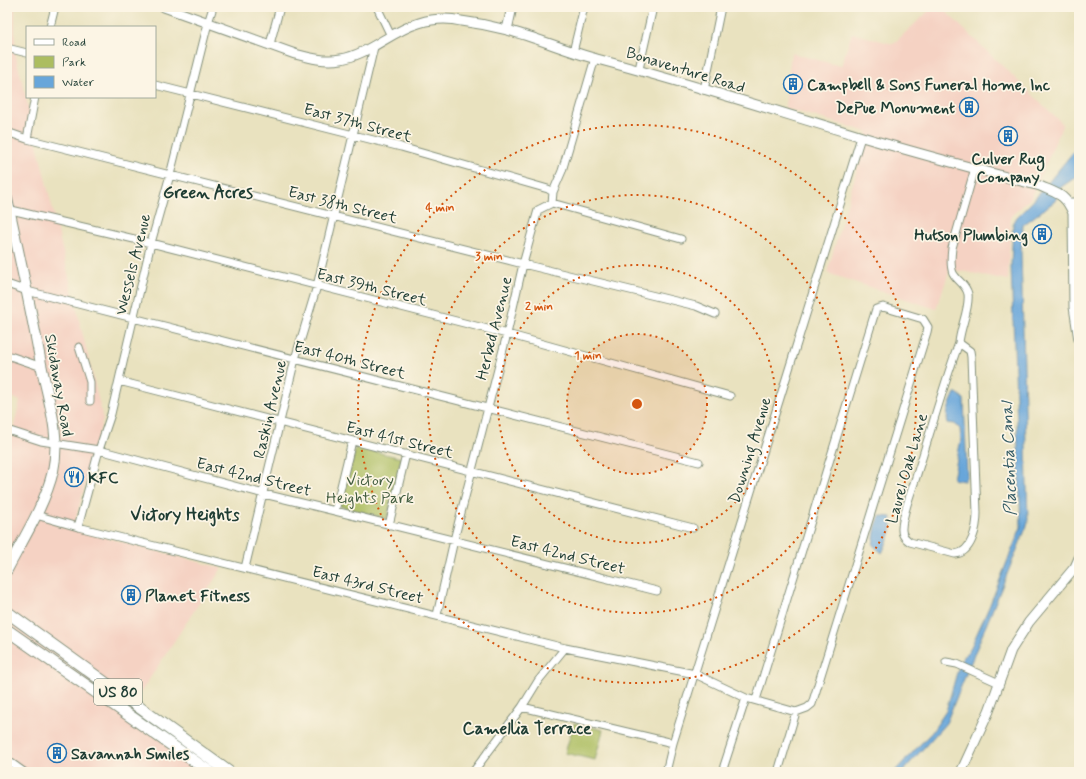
<svg xmlns="http://www.w3.org/2000/svg" width="1086" height="779" font-family="Mynerve,sans-serif">
  <rect width="100%" height="100%" fill="#fcf5e5"/>
  <filter id="ink" filterUnits="userSpaceOnUse"><feTurbulence type="fractalNoise" baseFrequency=".025" numOctaves="2"/><feDisplacementMap in="SourceGraphic" scale="8" xChannelSelector="R" yChannelSelector="G"/><feConvolveMatrix kernelMatrix="1 2 1 2 8 2 1 2 1" color-interpolation-filters="sRGB"/></filter>
  <filter id="wash" filterUnits="userSpaceOnUse"><feTurbulence type="fractalNoise" baseFrequency=".012" numOctaves="4" result="noise"/><feDisplacementMap in="SourceGraphic" scale="16" xChannelSelector="R" yChannelSelector="G"/><feGaussianBlur stdDeviation="0.9" result="paint"/><feColorMatrix in="noise" values="0 0 0 0 0 0 0 0 0 0 0 0 0 0 0 0 0 1.4 0 .05"/><feComposite in="paint" operator="in"/></filter>
  <g filter="url(#wash)">
    <rect width="100%" height="100%" fill="#e9e2bf"/>
    <path fill="#f5d2c3" d="M7,7H15V52L103,419L73,529L222,568L126,715L206,772H7V453L20,401L12,397L9,360L7,359Z
      M933,7H941L1063,124L1031,198L1011,216L1008,280L950,269L936,309L827,273L868,132L785,108L791,53L841,66L852,33L893,44Z"/>
    <path fill="#acbd60" stroke="#667d4a" d="M356,447L401,458L387,519L340,506Z
      M574,723L603,730L595,760L565,753Z"/>
    <path fill="#68a6da" stroke="#447287" d="M1079,140V175L1061,187L1055,201L1023,225L1021,251L1028,523L946,723L902,772H894L932,732L946,711L960,662L970,649L989,607L1021,527L1011,267L1013,224L1017,217L1033,201L1075,150V141Z
      M955,393H957L964,399L967,475L964,481L953,479L961,439L960,429L955,424L948,423C945,413 951,402 955,393Z
      M880,516L891,517C895,528 887,542 882,553L873,545L876,526Z"/>
  </g>
  <g filter="url(#ink)">
    <g fill="none" stroke-linecap="round" stroke-linejoin="round">
      <g stroke="#84907a" stroke-width="9">
        <path id="minor" d="M377,7L391,36
          M50,27L55,7
          M270,44L280,7
          M7,48L27,53
          M573,52L584,7
          M639,69L653,7
          M155,85L401,147L548,189L553,192
          M704,90L721,7
          M7,132L27,139L523,264L696,306L715,314
          M27,139L35,97
          M1069,202H1079
          M552,203L681,239
          M7,209L151,243L507,334L730,396
          M7,284L27,291L699,462
          M959,343C943,386 931,431 917,474C913,488 901,517 902,530C902,536 906,539 910,542L955,554C972,553 977,527 977,513L971,357L970,351L959,343C960,328 970,308 968,294C966,284 957,281 953,273C950,266 951,256 952,248L975,168
          M79,347L90,382V401
          M7,355L42,367
          M119,381L693,528
          M7,430L41,441L99,450L264,494L335,511L657,591
          M335,511L352,441
          M36,515L78,527L565,648L695,674L746,698L796,712
          M389,525L406,454
          M78,527L99,450L111,414L151,243L170,175L208,23L213,7
          M245,568L295,359L317,286L374,47
          M437,615L454,540L507,334L523,264L538,210L552,203L553,192L562,171L595,58
          M946,662L957,664L999,683
          M756,700L876,309L883,307L923,319L928,327L927,332L812,704L807,708L796,712L778,772
          M522,707L673,743
          M7,760L24,772
          M473,772L522,707L538,681L565,648
          M666,772L673,743L861,137
          M722,772L746,698"/>
      </g>
      <g stroke="#84907a" stroke-width="11">
        <path id="tertiary" d="M164,7L295,54C310,58 325,62 341,59C370,54 391,31 419,23C432,19 448,18 461,21C477,23 492,26 507,30C538,38 566,51 597,59C685,82 772,110 859,136C919,154 980,170 1040,186C1058,194 1065,194 1073,213L1074,307L1079,340
          M507,30L512,7
          M961,772L989,711L1011,650L1029,622L1075,567L1079,558"/>
      </g>
      <g stroke="#84907a" stroke-width="12">
        <path id="secondary" d="M7,199C19,254 31,309 41,364C48,400 61,434 53,471C45,505 23,539 7,570"/>
      </g>
      <g stroke="#84907a" stroke-width="13">
        <path id="primary" d="M7,612L229,772
          M7,630L210,772"/>
      </g>
      <use href="#minor" stroke="#fff" stroke-width="7"/>
      <use href="#tertiary" stroke="#fff" stroke-width="9"/>
      <use href="#secondary" stroke="#fff" stroke-width="10"/>
      <use href="#primary" stroke="#fff" stroke-width="11"/>
    </g>
  </g>
  <circle cx="637" cy="404" r="70" fill="#d45610" fill-opacity=".12"/>
  <g fill="none" stroke="#d45610" stroke-width="2" stroke-dasharray="2 4">
    <circle cx="637" cy="404" r="70"/>
    <circle cx="637" cy="404" r="139"/>
    <circle cx="637" cy="404" r="209"/>
    <circle cx="637" cy="404" r="279"/>
  </g>
  <defs>
    <g id="building-ring" transform="scale(1)"><circle r="9.5" fill="#fcf5e5" stroke="#1f6fb2" stroke-width="1.5"/><path d="M-4-6H4V6H1V3H-1V6H-4ZM-2.5-4.3h1.7v1.8h-1.7ZM.8-4.3h1.7v1.8H.8ZM-2.5-1h1.7V.8h-1.7ZM.8-1h1.7V.8H.8Z" fill="#1f6fb2"/></g>
    <g id="restaurant-ring" transform="scale(1)"><circle r="9.5" fill="#fcf5e5" stroke="#1f6fb2" stroke-width="1.5"/><path d="M-5-6h1v4h1v-4h1v4h1v-4h1v5L-1.5 .5V6h-2V.5L-5-1ZM5-6V6H3V1.5H1.5Q1.5-4 5-6Z" fill="#1f6fb2"/></g>
  </defs>
  <g fill-rule="evenodd">
    <use href="#building-ring" x="793" y="84"/>
    <use href="#building-ring" x="969" y="107"/>
    <use href="#building-ring" x="1008" y="136"/>
    <use href="#building-ring" x="1042" y="234"/>
    <use href="#restaurant-ring" x="74" y="477"/>
    <use href="#building-ring" x="131" y="595"/>
    <use href="#building-ring" x="57" y="753"/>
  </g>
  <g text-anchor="middle" stroke-width="3.5" stroke-linejoin="round" paint-order="stroke">
    <rect fill="#fcf5e5" stroke="#617469" stroke-width="1" x="94" y="679" width="48" height="26" rx="3"/>
    <g font-size="15" font-weight="bold" fill="#1f3d34">
      <text x="118" y="697">US 80</text>
    </g>
    <g font-size="16" fill="#1f3d34" stroke="#fcf5e5">
      <text transform="translate(686 69) rotate(17)" y="6">Bonaventure Road</text>
      <text transform="translate(358 122) rotate(15)" y="6">East 37th Street</text>
      <text transform="translate(343 204) rotate(14)" y="6">East 38th Street</text>
      <text transform="translate(132 264) rotate(-76)" y="6">Wessels Avenue</text>
      <text transform="translate(372 286) rotate(14)" y="6">East 39th Street</text>
      <text transform="translate(493 328) rotate(-76)" y="6">Herbed Avenue</text>
      <text transform="translate(350 359) rotate(14)" y="6">East 40th Street</text>
      <text transform="translate(60 385) rotate(80)" y="6">Skidaway Road</text>
      <text transform="translate(269 409) rotate(-77)" y="6">Raskin Avenue</text>
      <text transform="translate(400 439) rotate(14)" y="6">East 41st Street</text>
      <text transform="translate(749 450) rotate(-73)" y="6">Downing Avenue</text>
      <text transform="translate(906 468) rotate(-74)" y="6">Laurel Oak Lane</text>
      <text transform="translate(254 476) rotate(14)" y="6">East 42nd Street</text>
      <text transform="translate(568 554) rotate(14)" y="6">East 42nd Street</text>
      <text transform="translate(368 584) rotate(14)" y="6">East 43rd Street</text>
    </g>
    <g font-size="16" font-weight="bold" fill="#1f3d34" stroke="#fcf5e5" text-anchor="start">
      <text x="807" y="90">Campbell &amp; Sons Funeral Home, Inc</text>
      <text x="955" y="113" text-anchor="end">DePue Monument</text>
      <text x="1008" y="164" text-anchor="middle">Culver Rug<tspan x="1008" dy="18">Company</tspan></text>
      <text x="1028" y="240" text-anchor="end">Hutson Plumbing</text>
      <text x="88" y="483">KFC</text>
      <text x="145" y="601">Planet Fitness</text>
      <text x="71" y="759">Savannah Smiles</text>
    </g>
    <g font-size="16" fill="#425d3f" stroke="#fcf5e5">
      <text x="370" y="485">Victory<tspan x="370" dy="18">Heights Park</tspan></text>
    </g>
    <g font-size="17" font-weight="bold" fill="#1f3d34" stroke="#fcf5e5">
      <text x="208" y="198">Green Acres</text>
      <text x="185" y="520">Victory Heights</text>
      <text x="527" y="734">Camellia Terrace</text>
    </g>
    <g font-size="17" font-style="italic" fill="#355c66" stroke="#fcf5e5">
      <text transform="translate(1008 459) rotate(-92)" y="6">Placentia Canal</text>
    </g>
  </g>
  <circle cx="637" cy="404" r="6" fill="#d45610" stroke="#fcf5e5" stroke-width="2"/>
  <g font-size="12" text-anchor="middle" font-weight="bold" fill="#d45610" stroke="#fcf5e5" stroke-width="3.5" stroke-linejoin="round" paint-order="stroke">
    <text x="440" y="211">4 min</text>
    <text x="489" y="260">3 min</text>
    <text x="539" y="310">2 min</text>
    <text x="588" y="359">1 min</text>
  </g>
  <rect width="1086" height="779" fill="none" stroke="#fcf5e5" stroke-width="24"/>
  <rect x="26" y="26" width="130" height="72" fill="#fcf5e5" stroke="#a4ab9e"/>
  <rect x="34" y="39" width="20" height="6" fill="#ffffff" stroke="#a4ab9e"/>
  <text x="62" y="46" font-size="12" fill="#1f3d34">Road</text>
  <rect x="34" y="56" width="20" height="12" fill="#acbd60" stroke="#a4ab9e"/>
  <text x="62" y="66" font-size="12" fill="#1f3d34">Park</text>
  <rect x="34" y="76" width="20" height="12" fill="#68a6da" stroke="#a4ab9e"/>
  <text x="62" y="86" font-size="12" fill="#1f3d34">Water</text>
</svg>
